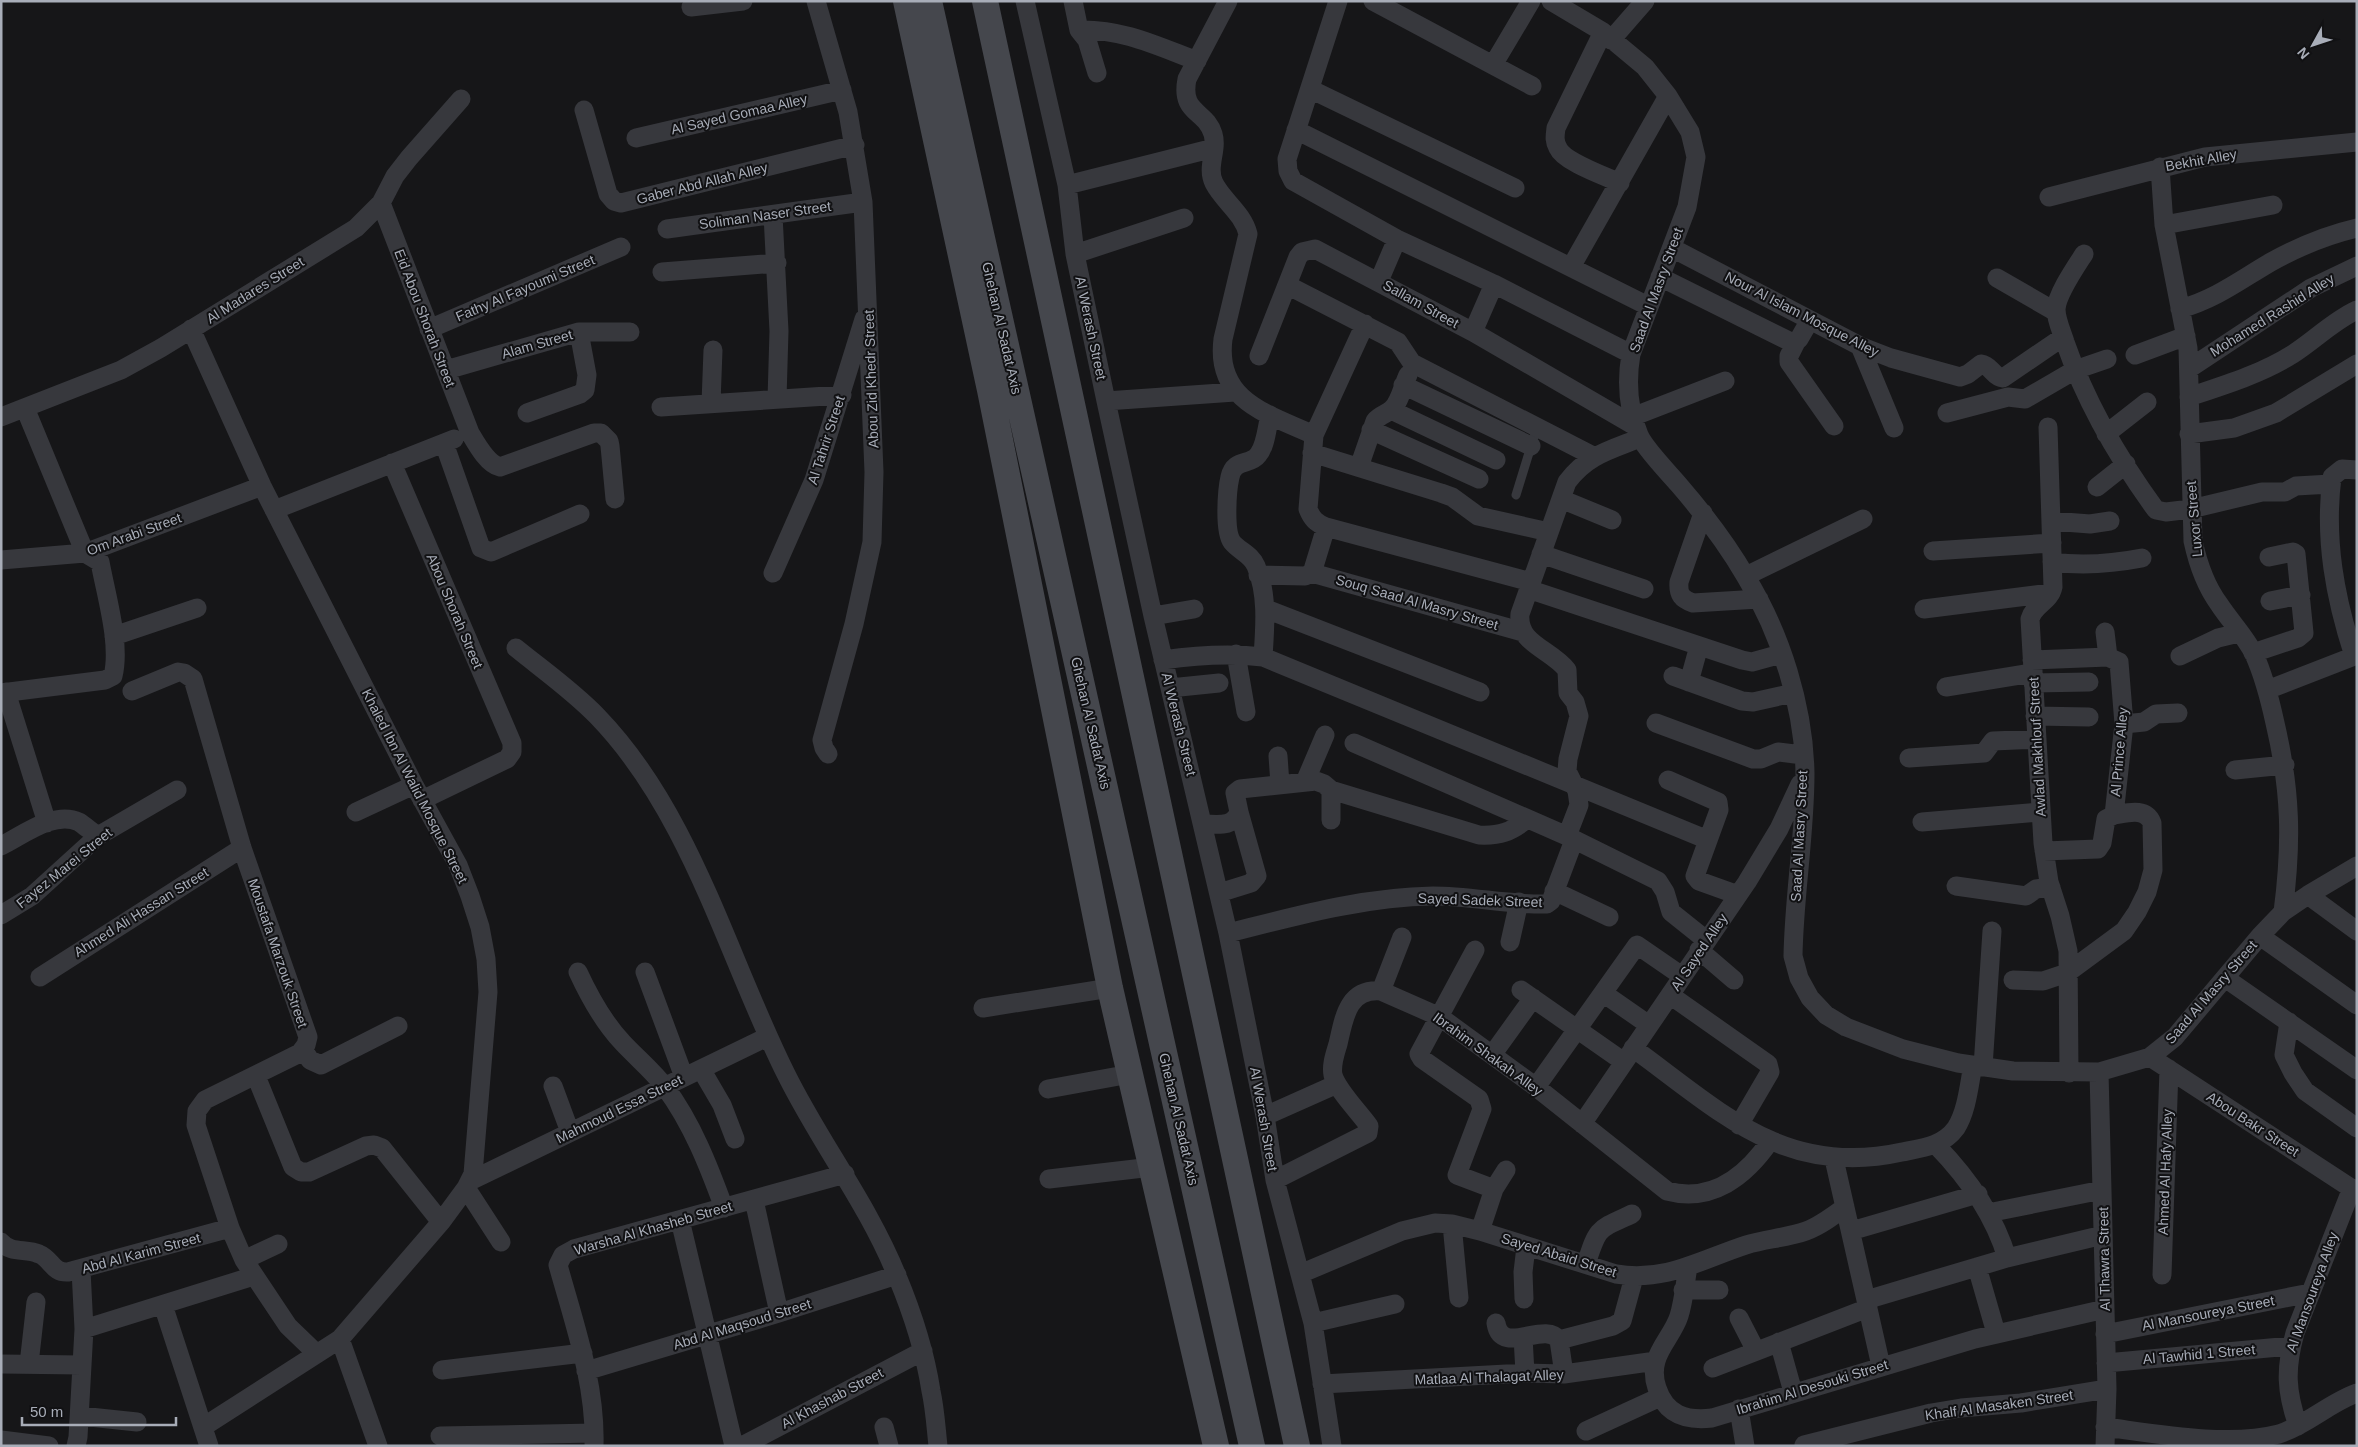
<svg xmlns="http://www.w3.org/2000/svg" width="2358" height="1447" font-family="Helvetica,sans-serif">
  <rect width="100%" height="100%" fill="#161618"/>
  <g fill="none" stroke-linecap="round" stroke-linejoin="round">
    <path stroke="#37383d" stroke-width="9" d="M1516,495L1537,427"/>
    <path stroke="#37383d" stroke-width="19" d="M816,1L848,112L863,202L874,472L872,542L854,624L822,740L824,748L828,754
      M1025,1L1067,185L1075,254L1106,401L1153,616L1228,933L1265,1116L1275,1180L1313,1323L1332,1446
      M1073,1L1079,30L1087,40L1097,73
      M1228,1L1187,79C1180,114 1206,110 1213,134C1218,150 1206,167 1214,183C1223,201 1243,213 1248,234L1223,339C1215,401 1268,414 1314,435
      M1338,1L1287,159L1288,171L1293,181L1397,239L1494,284L1631,354
      M1373,1L1532,86
      M1551,1L1603,32L1645,67L1668,96L1690,132L1696,157L1687,207L1631,354C1626,383 1628,409 1639,435C1645,449 1669,473 1679,485C1704,514 1727,544 1746,577C1781,634 1804,707 1805,774C1805,835 1794,895 1793,956L1799,978L1810,998L1826,1015L1846,1027L1903,1049L1958,1063L2013,1071L2099,1072L2150,1057L2175,1037L2260,936L2283,912L2308,895L2357,866
      M691,7L743,1
      M1079,30C1123,29 1157,46 1197,61
      M1603,32L1556,128C1555,136 1554,141 1558,148C1564,162 1605,176 1620,183
      M1611,40L1645,1
      M1493,65L1531,1
      M1310,89L1515,188
      M584,110L608,194L614,201L621,203L855,145
      M1296,130L1648,306
      M636,138L842,90
      M2160,167L2164,225L2188,348L2193,541C2198,564 2205,585 2219,604C2230,621 2245,636 2254,654C2264,676 2270,700 2275,723C2291,791 2292,843 2283,912
      M1067,185L1214,148
      M2049,197L2205,157L2357,142
      M381,203L470,433C476,443 487,464 500,467L594,433H601L609,441L610,446L615,499
      M773,215L779,331L777,399
      M2164,225L2273,205
      M667,229L863,202
      M1672,248L1860,346L1891,358L1960,377L1968,374L1981,364C1991,365 1993,377 2003,378L2063,337
      M1075,254L1184,218
      M2084,254C2075,268 2057,294 2056,309C2056,320 2062,332 2065,342C2086,403 2118,458 2156,510L2166,512L2191,509L2262,492H2285L2296,486L2331,484
      M1571,267L1668,96
      M662,272L777,263
      M1660,277L1793,343L1799,339L1810,320
      M1997,278L2056,312
      M1379,281L1397,239
      M1287,285L1398,342L1412,363L1593,456
      M2180,309C2216,299 2240,280 2271,262C2298,247 2327,235 2357,228
      M1365,324L1314,435L1308,509C1312,519 1316,523 1326,527L1531,582
      M191,329L262,486L414,785L458,865L470,896L480,927L486,959L488,992L473,1174L466,1188L441,1222L340,1339L203,1427
      M429,329L621,247
      M1473,332L1494,284
      M1796,342L1789,356V362L1834,426
      M1860,346L1894,428
      M2135,355L2186,336
      M1259,356L1298,257L1302,252L1315,249L1473,332L1635,426
      M2190,368L2311,288L2357,266
      M446,370L579,332H630
      M1403,385L1531,446
      M2189,397C2225,385 2261,374 2293,354C2315,340 2333,321 2357,310
      M1106,401L1235,392
      M711,403L713,350
      M661,407L842,395
      M1391,410L1496,460
      M527,413L580,394L585,390L587,375L579,332
      M1947,413L2008,397L2025,399L2075,370L2107,359
      M1,417L121,370L161,348L356,228L381,203L395,176L409,158L461,99
      M1632,417L1725,381
      M2048,427L2053,587C2050,602 2034,604 2030,619L2043,843L2049,882L2060,916L2068,951L2069,1073
      M1371,430L1479,479
      M2106,434L2147,402
      M2189,434L2234,428L2276,413L2357,364
      M444,443L481,548L491,552L580,514
      M1312,453L1441,493L1452,497L1478,516L1549,532
      M392,463L512,743V752L507,759L422,800
      M1359,467L1375,421C1380,415 1387,414 1392,409C1400,402 1403,385 1408,375
      M2097,487L2126,464
      M1561,499L1612,520
      M274,510L454,439
      M1703,513L1679,582C1678,595 1682,599 1693,603L1759,599
      M2051,521L2090,524L2110,521
      M1933,551L2052,543
      M1541,554L1644,589
      M1,560L85,553L262,486
      M2052,562C2084,566 2111,564 2142,558
      M773,573L814,480L864,319
      M1312,573L1523,632
      M1258,575L1305,576L1312,573L1326,527
      M1746,576L1863,519
      M1528,589L1742,660L1752,662L1781,654
      M2270,601L2301,595
      M1266,609L1480,692
      M1924,609L2051,593
      M1153,616L1194,609
      M114,636L197,608
      M516,648C543,670 573,691 597,716C691,813 727,956 786,1074C820,1143 868,1204 897,1276C912,1312 925,1352 931,1391C935,1409 936,1428 938,1446
      M2253,653L2298,638L2304,633L2296,554L2293,552L2269,557
      M1236,654L1246,712
      M2180,656L2218,638L2239,633
      M2354,656C2335,598 2324,539 2332,477L2342,469L2357,470
      M1263,657C1265,627 1268,594 1256,566C1251,554 1239,551 1232,542C1224,531 1227,490 1230,477C1234,458 1250,466 1258,455C1266,446 1267,426 1270,415
      M1163,660C1198,655 1229,653 1263,657L1708,840
      M2032,660L2108,657
      M1673,676L1742,701L1753,702L1793,693
      M1689,682L1699,646
      M2033,683L2089,682
      M1946,687L2032,673
      M1170,688L1219,683
      M2267,690L2357,655
      M132,691L178,672L184,673L193,679L242,848L308,1037L306,1045L300,1053L205,1100L197,1111L196,1125L230,1228L244,1260L288,1326L316,1353
      M6,692L47,823
      M1,693L105,680L113,676C121,644 106,595 100,562L85,553L25,408
      M2035,716L2089,717
      M1656,723L1753,759H1761L1778,752L1803,755
      M2124,724L2144,722L2156,714L2178,713
      M1354,743L1567,836L1658,881L1665,892L1671,912L1706,940
      M1278,756L1280,784
      M1909,758L1984,753L1993,741L2037,739
      M2235,770L2285,765
      M1668,780L1718,802L1719,810L1695,876L1699,881L1738,895
      M1305,782L1325,735
      M1331,790L1479,835C1500,836 1511,832 1527,819
      M356,812L414,785
      M1922,822L2041,812
      M1203,824C1217,824 1233,828 1239,812L1235,793L1240,789L1316,781L1324,784L1331,790V820
      M1567,836L1579,805L1577,791L1567,771L1568,759L1579,716L1575,702L1568,693L1567,670C1551,649 1517,644 1520,614L1567,482C1587,455 1610,450 1640,438
      M1,846C22,836 54,810 79,822C85,826 92,832 98,836
      M2044,851L2098,849L2102,843L2106,819L2114,815L2124,724L2119,662L2108,657L2105,632
      M1956,886L2026,896L2036,889L2051,887
      M1554,891L1609,917
      M1219,893L1251,883L1257,876L1239,812
      M2308,895L2357,931
      M1,915L32,896L98,836L177,790
      M1228,933C1296,916 1363,897 1433,896C1471,896 1509,905 1547,904L1551,901L1574,840
      M2260,936L2357,1005
      M1510,942L1519,902
      M1475,950L1419,1054L1422,1059L1479,1099L1482,1109L1457,1175L1494,1189
      M1699,950L1734,980
      M578,972C590,998 603,1022 623,1043C637,1058 653,1071 665,1087C692,1123 709,1167 724,1208
      M645,972L684,1077
      M40,977L242,848
      M2225,978L2357,1070
      M2013,980L2043,981L2067,973L2124,931L2137,912L2147,892L2153,870L2152,823C2146,807 2127,813 2114,815
      M1521,990L1624,1062
      M1381,991L1402,937
      M1603,993L1649,1025
      M1670,995L1768,1064L1770,1072L1739,1125
      M983,1008L1110,988
      M2289,1022L2284,1055L2293,1073L2305,1091L2357,1128
      M1633,1048C1721,1112 1785,1178 1902,1152C1923,1148 1943,1146 1956,1128C1967,1111 1969,1085 1973,1065
      M303,1049L310,1060L321,1065L398,1026
      M1492,1055L1533,998
      M2150,1057L2357,1192
      M1983,1067L1992,931
      M701,1069L722,1105L735,1139
      M2099,1072L2107,1389L2105,1446
      M256,1076L293,1167L301,1172H309L366,1146L374,1145L382,1148L441,1222
      M553,1086L570,1132
      M1536,1087L1637,945L1682,976
      M1048,1089L1130,1074
      M1265,1116L1337,1084
      M1582,1124L1747,882L1779,829L1800,784
      M1936,1145C1968,1178 1994,1214 2007,1258
      M1834,1159L1881,1366
      M1049,1179L1152,1167
      M1275,1180L1368,1133L1369,1126C1359,1112 1337,1090 1333,1075C1331,1065 1335,1054 1338,1044C1344,1019 1347,988 1381,991L1440,1017L1536,1087L1667,1191C1712,1203 1746,1176 1770,1141
      M470,1181L767,1037
      M466,1188L501,1242
      M754,1200L779,1313
      M1988,1213L2102,1190
      M680,1220L734,1446
      M1452,1224L1459,1298
      M1480,1231L1494,1189L1506,1170
      M1851,1231L1978,1194
      M1,1242C11,1254 26,1248 39,1254C52,1259 52,1273 68,1272L230,1228
      M244,1260L278,1244
      M1586,1264C1598,1227 1597,1230 1632,1214
      M1688,1267C1685,1283 1684,1300 1679,1316C1674,1332 1660,1346 1656,1361C1653,1371 1654,1379 1657,1388C1666,1415 1686,1421 1712,1418L1975,1339L2105,1309
      M1977,1267L1996,1333
      M1300,1274L1402,1231L1435,1223L1452,1224L1480,1231L1616,1274C1666,1282 1700,1260 1746,1245C1765,1239 1786,1238 1806,1231C1820,1226 1833,1216 1845,1207
      M2162,1275L2169,1069
      M1683,1290H1719
      M1524,1299L1523,1272L1526,1247
      M1866,1300L2007,1258L2103,1235
      M163,1305L209,1446
      M1739,1318L1756,1351
      M1313,1323L1395,1304
      M1496,1323C1501,1357 1545,1320 1559,1340L1564,1374
      M84,1329L254,1276
      M2105,1334L2310,1293
      M1523,1337L1525,1373
      M340,1339L378,1446
      M1559,1340L1613,1326L1622,1321L1634,1277
      M1779,1342L1793,1392
      M2106,1363L2291,1346
      M1,1364L82,1365
      M29,1364L36,1302
      M1713,1368L1868,1308
      M442,1370L583,1353
      M586,1371L779,1313L897,1275
      M1322,1384L1525,1373L1564,1374L1656,1361
      M1739,1409L1745,1446
      M80,1416L137,1422
      M2298,1426C2286,1391 2285,1369 2295,1333L2352,1188
      M884,1427L889,1446
      M2105,1427C2158,1434 2228,1447 2279,1434C2307,1425 2329,1403 2357,1393
      M1586,1431L1660,1397
      M440,1436L594,1433
      M1,1440L49,1446
      M1804,1445L1931,1413L1961,1408L2021,1403L2107,1389
      M76,1446L78,1437L84,1329L81,1270
      M594,1446C596,1384 574,1323 558,1265L563,1255L574,1249L845,1174
      M742,1446L923,1351"/>
    <path stroke="#45474d" stroke-width="26" d="M906,1L990,390L1110,988L1216,1446
      M929,1L1252,1446
      M985,1L1297,1446"/>
  </g>
  <g text-anchor="middle" stroke-width="4" stroke-linejoin="round" paint-order="stroke">
    <g font-size="14" fill="#a8adb8" stroke="#111113">
      <text transform="translate(739 114) rotate(-13)" y="5">Al Sayed Gomaa Alley</text>
      <text transform="translate(2201 160) rotate(-10)" y="5">Bekhit Alley</text>
      <text transform="translate(702 183) rotate(-14)" y="5">Gaber Abd Allah Alley</text>
      <text transform="translate(765 215) rotate(-8)" y="5">Soliman Naser Street</text>
      <text transform="translate(525 288) rotate(-23)" y="5">Fathy Al Fayoumi Street</text>
      <text transform="translate(255 290) rotate(-32)" y="5">Al Madares Street</text>
      <text transform="translate(1656 290) rotate(-70)" y="5">Saad Al Masry Street</text>
      <text transform="translate(1421 304) rotate(29)" y="5">Sallam Street</text>
      <text transform="translate(1802 314) rotate(27)" y="5">Nour Al Islam Mosque Alley</text>
      <text transform="translate(2272 315) rotate(-32)" y="5">Mohamed Rashid Alley</text>
      <text transform="translate(425 318) rotate(69)" y="5">Eid Abou Shorah Street</text>
      <text transform="translate(1002 328) rotate(77)" y="5">Ghehan Al Sadat Axis</text>
      <text transform="translate(1091 328) rotate(78)" y="5">Al Werash Street</text>
      <text transform="translate(537 344) rotate(-16)" y="5">Alam Street</text>
      <text transform="translate(871 379) rotate(-92)" y="5">Abou Zid Khedr Street</text>
      <text transform="translate(826 440) rotate(-72)" y="5">Al Tahrir Street</text>
      <text transform="translate(2194 519) rotate(-95)" y="5">Luxor Street</text>
      <text transform="translate(134 534) rotate(-20)" y="5">Om Arabi Street</text>
      <text transform="translate(1417 602) rotate(16)" y="5">Souq Saad Al Masry Street</text>
      <text transform="translate(455 611) rotate(67)" y="5">Abou Shorah Street</text>
      <text transform="translate(1091 723) rotate(77)" y="5">Ghehan Al Sadat Axis</text>
      <text transform="translate(1179 724) rotate(76)" y="5">Al Werash Street</text>
      <text transform="translate(2037 747) rotate(-93)" y="5">Awlad Makhlouf Street</text>
      <text transform="translate(2119 752) rotate(-85)" y="5">Al Prince Alley</text>
      <text transform="translate(415 786) rotate(63)" y="5">Khaled Ibn Al Walid Mosque Street</text>
      <text transform="translate(1799 836) rotate(-87)" y="5">Saad Al Masry Street</text>
      <text transform="translate(64 868) rotate(-39)" y="5">Fayez Marei Street</text>
      <text transform="translate(1480 900) rotate(2)" y="5">Sayed Sadek Street</text>
      <text transform="translate(141 912) rotate(-32)" y="5">Ahmed Ali Hassan Street</text>
      <text transform="translate(1699 952) rotate(-56)" y="5">Al Sayed Alley</text>
      <text transform="translate(278 953) rotate(71)" y="5">Moustafa Marzouk Street</text>
      <text transform="translate(2211 992) rotate(-49)" y="5">Saad Al Masry Street</text>
      <text transform="translate(1488 1054) rotate(36)" y="5">Ibrahim Shakah Alley</text>
      <text transform="translate(619 1109) rotate(-26)" y="5">Mahmoud Essa Street</text>
      <text transform="translate(1179 1119) rotate(77)" y="5">Ghehan Al Sadat Axis</text>
      <text transform="translate(1264 1119) rotate(80)" y="5">Al Werash Street</text>
      <text transform="translate(2253 1124) rotate(33)" y="5">Abou Bakr Street</text>
      <text transform="translate(2165 1172) rotate(-88)" y="5">Ahmed Al Hafy Alley</text>
      <text transform="translate(653 1228) rotate(-16)" y="5">Warsha Al Khasheb Street</text>
      <text transform="translate(141 1253) rotate(-15)" y="5">Abd Al Karim Street</text>
      <text transform="translate(1559 1255) rotate(17)" y="5">Sayed Abaid Street</text>
      <text transform="translate(2104 1259) rotate(-91)" y="5">Al Thawra Street</text>
      <text transform="translate(2312 1292) rotate(-70)" y="5">Al Mansoureya Alley</text>
      <text transform="translate(2208 1313) rotate(-11)" y="5">Al Mansoureya Street</text>
      <text transform="translate(742 1324) rotate(-17)" y="5">Abd Al Maqsoud Street</text>
      <text transform="translate(2199 1354) rotate(-5)" y="5">Al Tawhid 1 Street</text>
      <text transform="translate(1489 1377) rotate(-2)" y="5">Matlaa Al Thalagat Alley</text>
      <text transform="translate(1812 1387) rotate(-17)" y="5">Ibrahim Al Desouki Street</text>
      <text transform="translate(832 1398) rotate(-28)" y="5">Al Khashab Street</text>
      <text transform="translate(1999 1405) rotate(-8)" y="5">Khalf Al Masaken Street</text>
    </g>
  </g>
  <rect width="2358" height="1447" fill="none" stroke="#a8adb8" stroke-width="5"/>
  <g transform="translate(2313 45) rotate(230)" stroke="#111113" stroke-width="4" paint-order="stroke">
  <path d="M0-4L9 19L0 12L-9 19Z" fill="#a8adb8"/>
  <text y="-8" font-size="14" font-weight="bold" text-anchor="middle" fill="#a8adb8">N</text>
  </g>
  <path d="M22 1417v8h154v-8" fill="none" stroke="#a8adb8" stroke-width="2.5"/>
  <text x="30" y="1417" font-size="15" fill="#a8adb8" stroke="#111113" stroke-width="4" paint-order="stroke">50 m</text>
</svg>
